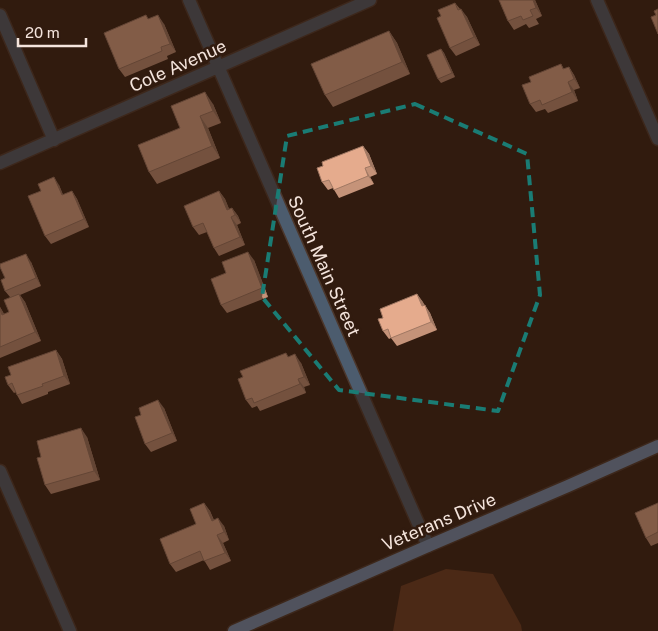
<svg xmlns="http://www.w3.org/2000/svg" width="658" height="631" font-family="'Public Sans',sans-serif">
  <rect width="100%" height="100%" fill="#311b0f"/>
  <path fill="#6b3a1f" d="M446,569L493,574L521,625L522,631H393L401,586Z"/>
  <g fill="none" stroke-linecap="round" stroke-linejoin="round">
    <g stroke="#4c372c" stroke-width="15">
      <path id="minor" d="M189,0L428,546
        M597,0L658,139
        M0,15L54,140
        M0,163L370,0
        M0,471L70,631"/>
    </g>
    <g stroke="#4c372c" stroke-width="15">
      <path id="major" d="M234,631L428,546L568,486L658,446"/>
    </g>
    <use href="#minor" stroke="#4c5c6e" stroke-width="12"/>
    <use href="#major" stroke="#7596bc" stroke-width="12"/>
  </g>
  <path fill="#c59379" d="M499,0H535L542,16L536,19L539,24L529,28L526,24L514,30L508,21Z
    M455,3L467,17L480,45L456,56L450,48L441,16Z
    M149,19L164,24L176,52L167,56L168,59L125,77L119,69Z
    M389,31L397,43L410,74L333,107L325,95Z
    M441,49L444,53L455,77L441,83L438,79Z
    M561,64L564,69L569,67L574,75L580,88L574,90L578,101L548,113L545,109L536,112L530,104L531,82Z
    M213,104L221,123L208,128L220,158L157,184L149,172L180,128Z
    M363,146L369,154L377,174L370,177L374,184L339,198L333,188L328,190L322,182L323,166Z
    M59,185L63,195L72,191L77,199L89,227L51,244L45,236Z
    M219,191L225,199L229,209L232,208L238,216L241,223L237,225L245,245L219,256L214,248L207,232L199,235L193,227Z
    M254,260L268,297L227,313L221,305L226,273Z
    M31,262L41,286L20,295L25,302L41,341L0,358V307L4,314L9,312L10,297L5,291V278Z
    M417,294L430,313L437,330L397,346L391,338L389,339L383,331V318Z
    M56,350L62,359L70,384L48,392V394L22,404L17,395L16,392L14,393L8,385L11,375Z
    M289,357L301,363L310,385L304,387L306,393L260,411L257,406L252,408L246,400Z
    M164,408L177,441L151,452L145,444Z
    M87,437L100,480L51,494L45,485L41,457Z
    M204,503L210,511L214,520L224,526L229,540L223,543L231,561L210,570L204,560L176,572L170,564L196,524Z
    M658,503V543L651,546L646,538Z"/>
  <path fill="#a07863" d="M533,0H535L542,16L536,8Z
    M461,9L467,17L480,45L474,37Z
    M158,15L164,24L176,52L170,44Z
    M389,31L397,43L410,74L402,62Z
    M441,49L444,53L455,77L452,73Z
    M569,67L574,75L580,88L574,79Z
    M568,82L574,90L578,101L572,92Z
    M205,92L213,104L221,123L213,111Z
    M200,116L208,128L220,158L212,146Z
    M363,146L369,154L377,174L371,166Z
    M365,168L370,177L374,184L368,176Z
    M54,177L59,185L67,204L62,195Z
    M72,191L77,199L89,227L84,219Z
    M219,191L225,199L232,216L227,210Z
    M232,208L238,216L241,223L235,215Z
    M231,217L237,225L245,245L240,237Z
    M248,252L254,260L268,297L262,288Z
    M26,254L31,262L41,286L36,278Z
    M19,294L25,302L41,341L35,332Z
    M417,294L423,302L428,314L422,306Z
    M425,305L430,313L437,330L431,322Z
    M0,307L3,312L8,323L2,315L0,309Z
    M56,350L62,359L70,384L64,376Z
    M295,354L301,363L310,385L304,377Z
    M298,379L304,387L306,393L300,384Z
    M158,400L164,408L177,441L172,433Z
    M81,428L87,437L100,480L94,471Z
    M204,503L210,511L217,529L212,521Z
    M218,518L224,526L229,540L224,532Z
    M217,535L223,543L231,561L225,553Z"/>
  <path fill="#e5ab8d" stroke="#a07863" d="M499,0H533L536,8L530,10L533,16L523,20L521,16L508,21Z
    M455,3L458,10L461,9L474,37L450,48L437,18L441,16L438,10Z
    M658,9V34L651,17L656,15L654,11Z
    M146,15L148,19L158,15L170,44L161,47L162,51L119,69L104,33Z
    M389,31L402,62L325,95L311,64Z
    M441,49L452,73L438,79L427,55Z
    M561,64L563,69L569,67L574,79L568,82L572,92L542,105L540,100L530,104L522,85L531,82L529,77Z
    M205,92L213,111L200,116L212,146L149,172L138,145L180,128L171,106Z
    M363,146L371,166L365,168L368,176L334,190L329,180L322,182L317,168L323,166L322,162Z
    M54,177L62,195L72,191L84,219L45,236L28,196L41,191L38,184Z
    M219,191L227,210L232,208L235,215L231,217L240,237L214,248L203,223L193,227L184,206Z
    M248,252L262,288L221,305L211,279L226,273L222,262Z
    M26,254L36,278L5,291L1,280L5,278L0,267V264Z
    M19,294L35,332L0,347V309L2,315L9,312L4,300Z
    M417,294L422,306L425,305L431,322L391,338L388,329L383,331L378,319L383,318L380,309Z
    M56,350L64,376L42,384L43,386L17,395L12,383L8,385L5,377L11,375L8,367Z
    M286,353L288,357L295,354L304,377L298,379L300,384L254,403L252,398L246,400L238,379L243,377L240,371Z
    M158,400L172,433L145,444L135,417L141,415L139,408Z
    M81,428L94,471L45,485L37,458L41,457L37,441Z
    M204,503L212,521L218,518L224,532L217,535L225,553L204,561L200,551L170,564L160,539L196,524L190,509Z
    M658,503V532L646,538L635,513Z"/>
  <path d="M0 0H658V631H0ZM415,104L527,154L540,295L498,411L339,390L262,297L287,136Z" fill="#311b0f" fill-opacity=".55" fill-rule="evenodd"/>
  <path fill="none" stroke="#1a7c74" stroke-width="4" stroke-dasharray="10 6" stroke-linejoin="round" d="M415,104L527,154L540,295L498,411L339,390L262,297L287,136Z"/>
  <g text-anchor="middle" stroke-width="5" stroke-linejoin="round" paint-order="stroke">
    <g font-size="18" fill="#f4e4dc" stroke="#311b0f">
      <text transform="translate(178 66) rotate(-24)" y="6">Cole Avenue</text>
      <text transform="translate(324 266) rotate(66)" y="6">South Main Street</text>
      <text transform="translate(439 522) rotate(-23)" y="6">Veterans Drive</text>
    </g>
  </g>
  <path d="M18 38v8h68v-8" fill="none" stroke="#f4e4dc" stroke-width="2.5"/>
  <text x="25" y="38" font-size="15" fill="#f4e4dc" stroke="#311b0f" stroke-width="4" paint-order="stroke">20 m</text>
</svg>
